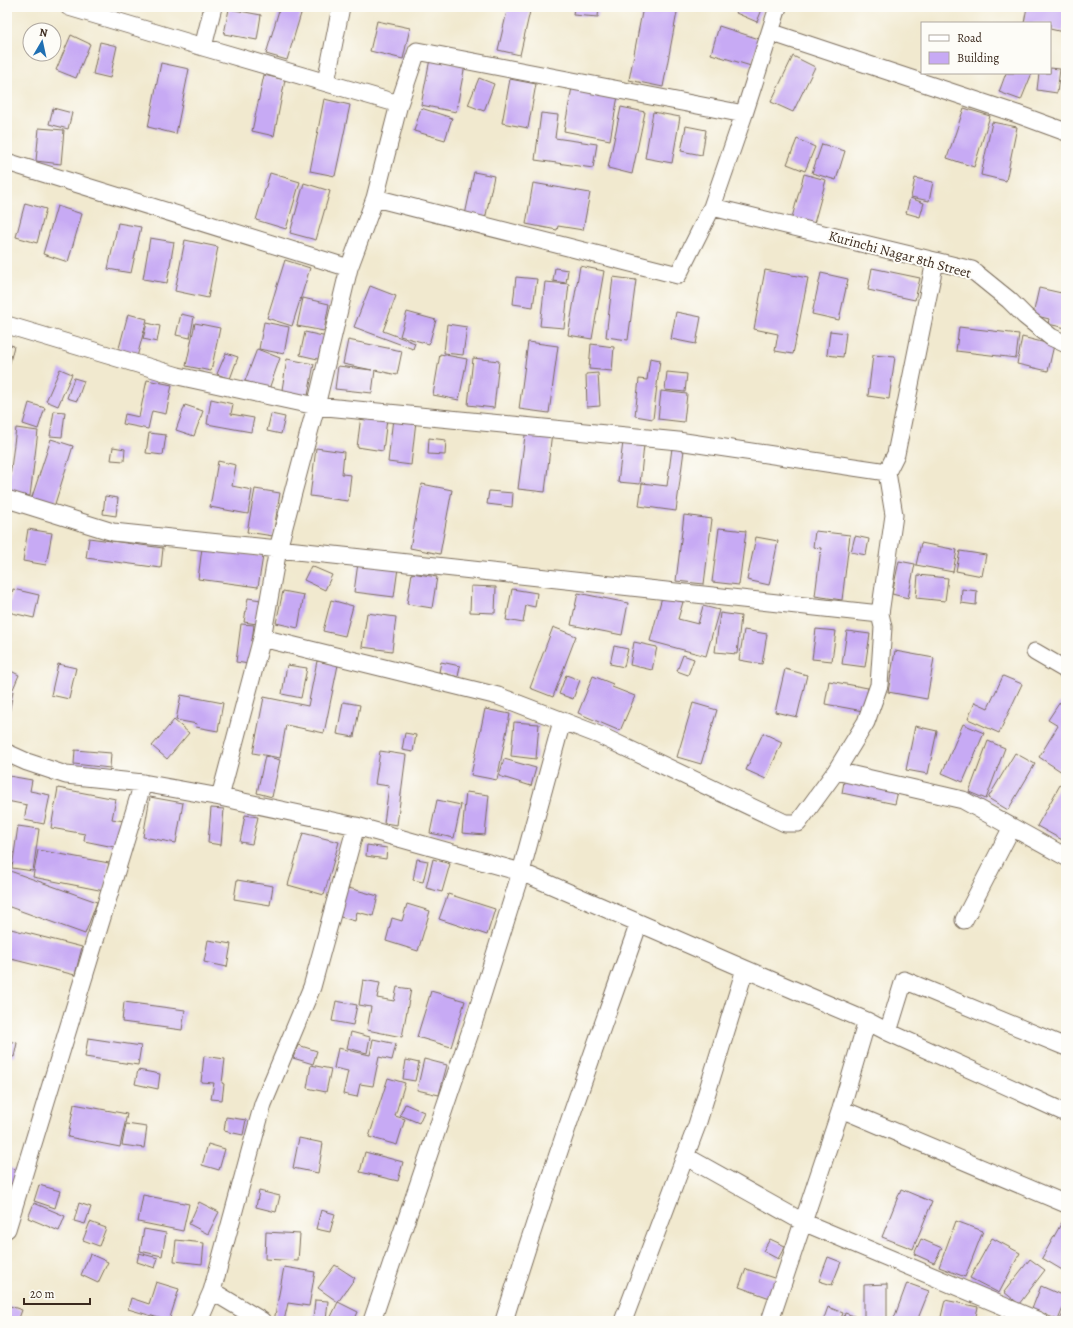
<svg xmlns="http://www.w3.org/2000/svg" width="1073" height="1328" font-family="Alegreya,serif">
  <rect width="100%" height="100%" fill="#fdfcf7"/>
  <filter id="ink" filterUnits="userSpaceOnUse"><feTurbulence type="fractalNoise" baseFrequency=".025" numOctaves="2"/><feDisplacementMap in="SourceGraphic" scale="8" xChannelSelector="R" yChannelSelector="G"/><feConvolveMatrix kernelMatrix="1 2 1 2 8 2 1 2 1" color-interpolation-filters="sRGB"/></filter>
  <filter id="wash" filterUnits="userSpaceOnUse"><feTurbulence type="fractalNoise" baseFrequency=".012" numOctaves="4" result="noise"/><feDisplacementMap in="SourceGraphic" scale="16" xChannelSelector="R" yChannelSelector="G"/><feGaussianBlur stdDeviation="0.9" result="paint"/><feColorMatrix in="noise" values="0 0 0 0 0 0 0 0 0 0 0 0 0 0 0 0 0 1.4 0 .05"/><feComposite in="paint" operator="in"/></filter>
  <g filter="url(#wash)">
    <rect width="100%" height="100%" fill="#f1e9cf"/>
    <g id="blocks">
      <path fill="#c7aaf4" d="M280,7H303L287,60L266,54Z
        M508,7H531L520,55L498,50Z
        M574,7H599L598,17L573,15Z
        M643,7H678L663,87L629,80Z
        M739,7H763L757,22L736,13Z
        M983,7H1002L1001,11Z
        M1027,7H1066V18L1063,32L1050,29V23H1024Z
        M229,9L261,15L257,40L224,34Z
        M377,21L410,28L403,59L370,51Z
        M719,26L759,39L751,66L711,54Z
        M71,35L90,44L76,78L56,70Z
        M100,42L117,46L110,78L93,74Z
        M793,56L815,67L793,112L771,102Z
        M430,59L465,65L456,112L421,105Z
        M161,63L189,69L176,134L148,127Z
        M1050,68L1060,69L1057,93L1037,90L1039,73H1050Z
        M1006,73H1032L1021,100L999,92Z
        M264,75L285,80L274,136L252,131Z
        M479,78L494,84L484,111L468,105Z
        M510,79L536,84L528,128L502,123Z
        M572,87L618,96L610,140L564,131Z
        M324,99L350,105L335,176L310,171Z
        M621,107L645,112L632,174L608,168Z
        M53,108L72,113L68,129L49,124Z
        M421,108L452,118L445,140L414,131Z
        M964,108L990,116L974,167L947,158Z
        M653,112L680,117L672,163L645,158Z
        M541,113L558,115L555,138L597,144L593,168L535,160Z
        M992,122L1017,127L1006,181L981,175Z
        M686,126L706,130L702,155L681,151Z
        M39,128L64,130L61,164L36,161Z
        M797,139L815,147L805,171L787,164Z
        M822,144L845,151L836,180L812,173Z
        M474,172L494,176L485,220L465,215Z
        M270,173L300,182L286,229L256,220Z
        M804,174L826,180L813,227L791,221Z
        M915,178L933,182L929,201L911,197Z
        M304,183L330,191L316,240L290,233Z
        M533,183L590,193L583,230L558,226L557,230L526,224Z
        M910,198L924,203L920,217L906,213Z
        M25,203L46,209L37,243L16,237Z
        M57,206L82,214L68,262L43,254Z
        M118,223L141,227L131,273L108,269Z
        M150,238L174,242L167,283L143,279Z
        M185,240L218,247L208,298L175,291Z
        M285,260L310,268L292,326L267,318Z
        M580,266L604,271L592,339L568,335Z
        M555,268L568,270L566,283L553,281Z
        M872,268L920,278L915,300L868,290Z
        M765,270L808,278L793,354L775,351L778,334L754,329Z
        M821,273L848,279L839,320L812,314Z
        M516,277L537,279L533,307L513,304Z
        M613,277L636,280L628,340L606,337Z
        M545,282L569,284L564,328L540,326Z
        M370,286L396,296L383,331L415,343L413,349L354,327Z
        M1039,288L1066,294V328L1048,324L1049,319L1033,315Z
        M303,298L329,304L324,331L297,326Z
        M407,312L436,320L429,344L400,336Z
        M676,312L701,317L696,344L671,339Z
        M128,314L147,319L137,357L118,352Z
        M181,314L194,317L190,338L176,335Z
        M264,322L289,327L284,354L259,349Z
        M147,323L160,326L157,342L143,339Z
        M195,323L220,328L211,371L186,366Z
        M447,324L467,327L463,355L444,353Z
        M959,327L1019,334L1016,358L956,351Z
        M830,331L846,333L843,357L827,355Z
        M305,332L327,337L322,360L300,355Z
        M1022,337L1054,345L1048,371L1017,364Z
        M348,340L402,351L397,375L375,370L372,393L335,389L338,366L372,370L343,364Z
        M528,342L558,346L549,413L519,409Z
        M7,344L14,346L8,370H7Z
        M591,344L614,347L612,371L589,369Z
        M257,349L280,358L269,389L245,381Z
        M226,353L238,357L230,379L217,374Z
        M440,354L467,359L459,400L433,395Z
        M873,355L895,357L889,399L868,396Z
        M473,358L499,361L494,408L468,405Z
        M650,358L660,360L653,419L635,416L639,379L647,380Z
        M287,359L314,364L307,401L281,396Z
        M60,369L72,374L58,406L46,401Z
        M667,372L687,374L685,392L665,390Z
        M598,373L600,406L587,407L586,374Z
        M74,378L84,381L77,401L67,398Z
        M147,380L172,385L166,414L152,411L148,429L123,424L125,414L139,417Z
        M661,391L687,394L684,422L658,419Z
        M211,399L233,404L231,414L254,418L251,432L207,424Z
        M29,403L45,408L38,429L23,424Z
        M185,405L203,411L194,436L176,430Z
        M54,411L65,412L62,437L50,436Z
        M271,414L285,417L281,434L267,431Z
        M361,416L387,419L383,451L357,447Z
        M393,418L416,421L411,465L388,462Z
        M16,428L38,431L30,496L8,493Z
        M526,428L552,432L545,492L518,489Z
        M149,433L166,435L163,455L146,453Z
        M429,438L446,440L445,455L428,454Z
        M51,439L73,446L54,507L31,500Z
        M623,442L644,445L640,484L618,482Z
        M113,447L125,449L124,461L111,460Z
        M316,448L344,452L342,474L351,475L348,501L310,496Z
        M672,448L684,450L676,511L639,506L642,483L667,486Z
        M218,461L236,465L232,486L252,490L248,514L210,507Z
        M422,484L452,490L440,554L410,548Z
        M255,489L280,493L273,536L247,532Z
        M489,491L513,493L512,507L487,504Z
        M105,496L118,498L116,516L103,514Z
        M684,515L712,519L704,584L676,581Z
        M719,528L746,531L739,585L712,582Z
        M28,529L52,533L46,565L23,561Z
        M815,531L850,535L842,600L815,596L821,548L813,547Z
        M855,536L869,539L866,555L851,552Z
        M756,537L778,541L769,585L747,580Z
        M89,538L163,548L161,568L86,558Z
        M921,543L957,550L953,572L916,565Z
        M202,548L263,556L258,587L198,579Z
        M960,551L986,555L982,576L956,571Z
        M899,561L915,564L908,598L892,594Z
        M358,563L398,568L394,597L354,592Z
        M311,566L332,575L325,590L304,580Z
        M412,573L437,577L432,608L407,604Z
        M918,575L948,578L945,601L916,598Z
        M471,586L496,587L495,613L470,612Z
        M13,589L39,595L34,618L8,612Z
        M512,589L537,593L535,607L526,605L523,623L506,620Z
        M962,589L977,591L976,605L961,603Z
        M283,591L304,595L298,628L276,623Z
        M578,593L628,603L622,635L571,625Z
        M662,597L683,602L678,619L698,624L703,606L719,610L706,656L650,641Z
        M248,598L261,600L257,624L244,622Z
        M331,600L353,606L345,636L323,631Z
        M367,613L396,617L392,651L362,647Z
        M720,613L741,616L737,654L715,652Z
        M241,624L254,625L249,664L236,662Z
        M553,627L576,636L553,697L530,688Z
        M816,629L836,631L832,661L812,659Z
        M744,630L767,634L762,664L739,660Z
        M847,631L870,634L865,667L842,664Z
        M634,642L657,647L652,670L630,665Z
        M614,646L628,649L624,667L610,664Z
        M895,651L934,658L927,699L888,692Z
        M683,655L694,659L688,675L677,671Z
        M317,661L338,665L324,733L286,725L280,758L253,753L264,697L308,706Z
        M441,662L460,666L458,677L439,672Z
        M58,664L76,668L69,699L51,695Z
        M287,665L307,668L301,698L282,694Z
        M7,669L19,675L13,689L7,686Z
        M785,669L807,675L797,717L775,712Z
        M566,675L580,680L573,699L559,694Z
        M593,676L613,684L612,687L635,696L620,731L578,713Z
        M1003,676L1022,684L999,733L968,719L975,702L988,708Z
        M829,681L868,688L863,711L825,704Z
        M7,690L13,691L8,720H7Z
        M181,695L223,703L218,731L196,727L197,724L176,720Z
        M343,702L360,705L354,737L337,734Z
        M1060,702L1066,706V766L1062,772L1039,757L1058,726L1048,720Z
        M693,703L717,710L701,764L677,757Z
        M485,709L510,714L497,780L471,775Z
        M174,720L189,733L167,759L152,746Z
        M514,722L539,724L536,759L511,756Z
        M963,724L984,733L963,782L942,773Z
        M915,726L937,731L928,774L906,770Z
        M405,733L416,735L413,752L402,750Z
        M763,733L782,742L766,779L746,770Z
        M988,741L1005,748L986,799L969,792Z
        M75,750L111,753L110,768L74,764Z
        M380,751L406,755L397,825L384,823L389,786L375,784Z
        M1015,753L1035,764L1008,810L988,798Z
        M265,756L280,760L272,797L257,793Z
        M504,759L536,768L531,786L499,776Z
        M9,776L32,780L30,791L50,795L44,824L24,820L27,805L7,801V788Z
        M845,776L899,787L895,804L842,793Z
        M1064,778L1066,779V842L1037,826Z
        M58,788L116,799L112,819L124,821L119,848L84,841L85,834L51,828Z
        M466,792L489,795L485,835L462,833Z
        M150,797L183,803L176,843L143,837Z
        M437,800L461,805L454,838L430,833Z
        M211,808L224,809L221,845L208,843Z
        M245,815L258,817L252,844L240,842Z
        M18,826L39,829L33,871L12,868Z
        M303,833L339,842L324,895L288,885Z
        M367,845L387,848L386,859L366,856Z
        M38,850L109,863L104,891L33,877Z
        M417,859L428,861L423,882L413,880Z
        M433,859L450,864L442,892L426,888Z
        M10,871L97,902L85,934L7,906V878Z
        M237,880L273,886L270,905L234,899Z
        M345,887L378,896L373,916L357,912L355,921L337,916Z
        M448,894L495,909L487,935L439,919Z
        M407,904L430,911L418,951L386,941L392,918L402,921Z
        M7,928L82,947L75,975L7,958Z
        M208,940L231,944L227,967L204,962Z
        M363,980L380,983L377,998L394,1001L397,987L411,989L402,1037L367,1030L371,1007L359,1005Z
        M431,991L465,1001L451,1047L417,1037Z
        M336,1001L357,1005L353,1025L332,1021Z
        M124,1002L185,1010L182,1030L122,1022Z
        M351,1032L370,1037L367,1053L347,1048Z
        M88,1038L141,1046L138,1065L85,1057Z
        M373,1039L396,1044L392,1060L379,1057L373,1086L360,1084L357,1097L343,1094L348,1071L334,1068L338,1048L370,1055Z
        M7,1040L17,1043L14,1057L7,1055Z
        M298,1045L317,1051L313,1064L293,1058Z
        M204,1056L225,1059L222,1083L224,1084L222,1100L211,1099L214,1083L201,1082Z
        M424,1059L447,1065L439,1095L417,1090Z
        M406,1060L419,1063L415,1081L403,1079Z
        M311,1065L331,1069L326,1092L307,1088Z
        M138,1070L160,1074L158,1089L135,1084Z
        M388,1078L405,1083L395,1116L405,1119L397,1145L369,1137Z
        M74,1104L127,1114L120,1147L68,1137Z
        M405,1104L424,1112L419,1123L400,1115Z
        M226,1117L246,1120L243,1135L224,1131Z
        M126,1124L147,1127L144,1148L122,1145Z
        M299,1138L323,1143L318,1173L293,1168Z
        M208,1144L225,1149L219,1170L202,1165Z
        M365,1152L403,1162L398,1181L360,1172Z
        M7,1167L20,1171L15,1185L7,1182Z
        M39,1185L60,1191L55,1208L34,1201Z
        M901,1189L932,1202L913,1249L882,1237Z
        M259,1191L280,1196L276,1212L256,1207Z
        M143,1195L189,1204L183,1231L138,1222Z
        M199,1202L219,1212L208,1234L189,1224Z
        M34,1203L65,1216L59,1231L28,1218Z
        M79,1203L91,1207L85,1224L74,1221Z
        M321,1210L335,1214L330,1232L316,1229Z
        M1066,1215V1266L1064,1271L1042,1258Z
        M956,1221L983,1231L965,1277L939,1267Z
        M90,1222L106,1228L99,1246L83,1240Z
        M144,1229L166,1233L162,1256L140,1251Z
        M266,1232L300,1234L298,1261L265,1259Z
        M992,1238L1020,1253L999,1293L970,1278Z
        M770,1239L785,1246L778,1259L763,1251Z
        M921,1239L942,1248L934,1263L914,1254Z
        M176,1240L204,1243L202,1264L174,1261Z
        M139,1253L158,1258L155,1268L137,1262Z
        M90,1254L108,1262L98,1283L81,1275Z
        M828,1257L841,1262L832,1285L819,1281Z
        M1030,1259L1045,1270L1019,1304L1004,1292Z
        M335,1265L355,1278L338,1302L318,1288Z
        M284,1267L315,1272L309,1306L288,1303L284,1321H274Z
        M746,1269L777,1279L770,1298L739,1287Z
        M156,1282L179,1289L169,1321L128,1309L131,1298L149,1304Z
        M907,1283L929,1291L917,1321H893Z
        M887,1284V1321H864V1285Z
        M1041,1286L1066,1297V1301L1058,1320L1032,1309Z
        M315,1300L328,1301L326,1321L313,1319Z
        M945,1300L978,1307L975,1321H940Z
        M338,1302L358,1312L354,1321H329Z
        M7,1305L22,1310L18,1321H7Z
        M828,1307L843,1313L840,1321H823Z
        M1066,1309V1321H1059Z
        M845,1313L857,1317L856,1321H843Z"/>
    </g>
  </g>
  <g filter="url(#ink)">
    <use href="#blocks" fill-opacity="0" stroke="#7b6d5c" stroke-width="1"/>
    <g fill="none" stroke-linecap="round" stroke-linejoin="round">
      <g stroke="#7b6d5c" stroke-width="19">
        <path id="minor" d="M69,7L203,47L399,104L375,198L349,268L316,406L278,549L262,638L220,797
          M770,32L1017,114L1066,132
          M203,47L213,7
          M326,82L341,7
          M399,104L417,51L744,114
          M7,162L349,268
          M375,198L678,275L712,207L744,114L778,7
          M712,207L972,270L1009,300L1025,316L1051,337L1066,344
          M7,325L178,376L316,406L678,441L887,472
          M7,499L113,532L278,549L880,614
          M262,638L498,696L599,735L785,823H798L836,771L866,722L879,685L883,627L880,614L894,515L887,472L896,454L935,261
          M1035,652L1066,670
          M7,753L27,762L66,775L143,783L220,797L356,826L521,872L639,923L745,969L867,1021L888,1032L1066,1113
          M836,771L963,800L1066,857
          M964,920L1012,827
          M888,1032L904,980L1066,1047
          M841,1109L1066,1204
          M685,1156L803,1222L1039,1321
          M7,1229L143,783
          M212,1291L262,1321
          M199,1321L212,1291L263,1104L312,987L356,826
          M372,1321L473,1024L521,872L562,721
          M504,1321C545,1187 592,1055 639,923
          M623,1321L697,1125L745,969
          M770,1321L841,1109L867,1021"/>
      </g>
      <use href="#minor" stroke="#fff" stroke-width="17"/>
    </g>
  </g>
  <g text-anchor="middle" stroke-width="4" stroke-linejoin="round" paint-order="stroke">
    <g font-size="14" fill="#3b2a1e" stroke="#fdfcf7">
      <text transform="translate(900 254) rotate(15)" y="5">Kurinchi Nagar 8th Street</text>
    </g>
  </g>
  <rect width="1073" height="1328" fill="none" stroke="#fdfcf7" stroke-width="24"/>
  <rect x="921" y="22" width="130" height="52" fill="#fdfcf7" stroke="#afa8a0"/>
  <rect x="929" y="35" width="20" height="6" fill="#ffffff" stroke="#afa8a0"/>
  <text x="957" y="42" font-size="12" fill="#3b2a1e">Road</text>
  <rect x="929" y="52" width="20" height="12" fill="#c7aaf4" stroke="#afa8a0"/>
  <text x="957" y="62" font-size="12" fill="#3b2a1e">Building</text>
  <g transform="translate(42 42) rotate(9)"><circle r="19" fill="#fdfcf7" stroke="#afa8a0"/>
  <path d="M0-3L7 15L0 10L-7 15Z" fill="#1f6fb2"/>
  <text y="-6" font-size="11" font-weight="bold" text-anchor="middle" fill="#3b2a1e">N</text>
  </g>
  <path d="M24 1298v6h66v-6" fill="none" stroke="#3b2a1e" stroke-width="2"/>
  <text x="30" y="1298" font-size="12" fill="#3b2a1e" stroke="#fdfcf7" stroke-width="3" paint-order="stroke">20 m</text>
</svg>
